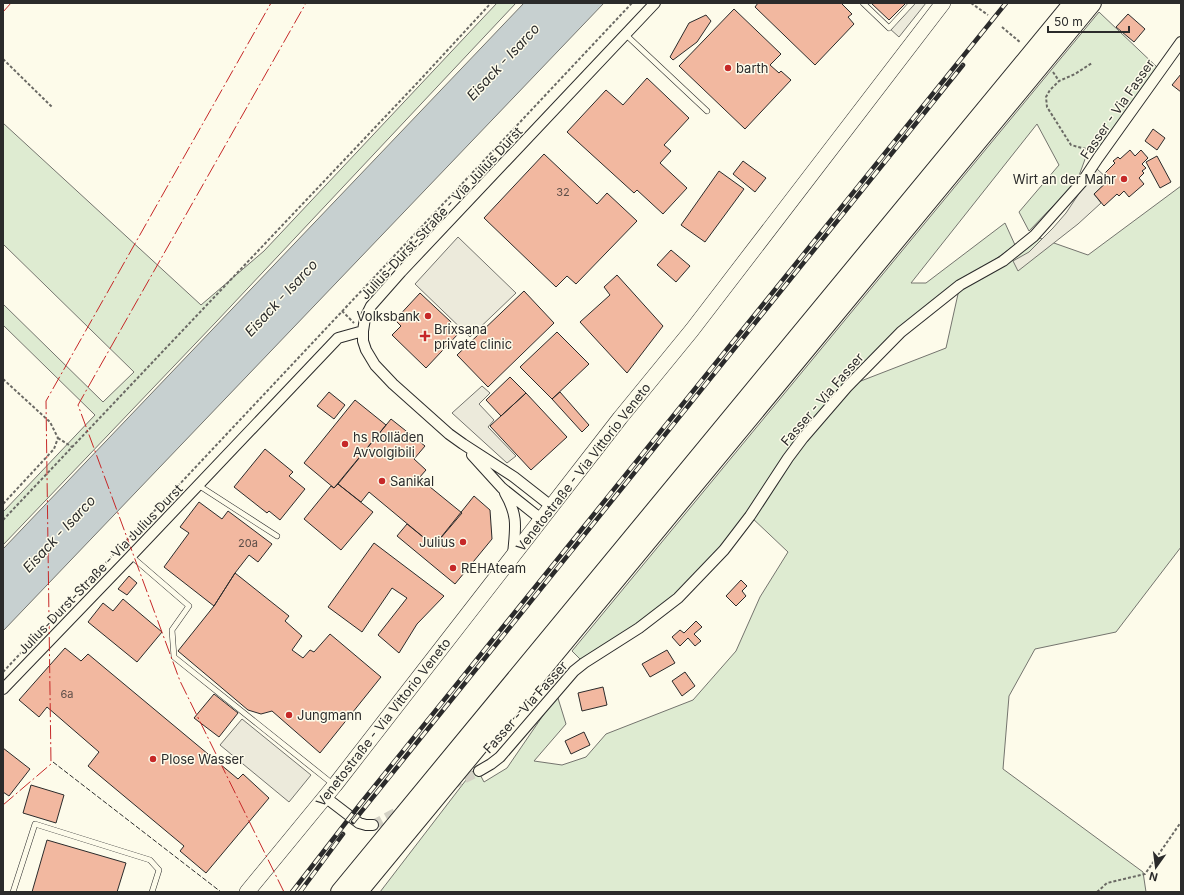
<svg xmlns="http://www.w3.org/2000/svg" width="1184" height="895" font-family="Inter,sans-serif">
  <rect width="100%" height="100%" fill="#fdfbea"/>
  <path fill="#deebd1" stroke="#74746e" d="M497,3H516L216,322L3,545V512L95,415L3,325V304L103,402L134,372L3,244V123L201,305L264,251Z
    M1099,12L1159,69L1098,158L1091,143L1077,181L1029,231L1019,212L1059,165L1037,124L911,283H926L1005,223L1015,245L960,285L848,386L946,348L960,285L1034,236L1088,255L1181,186V547L1116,632L1035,649L1009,696L1003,769L1143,872L1146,892H380L476,767L484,782L507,768L557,695L566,724L534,761L562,765L586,757L606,734L693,700L736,651L760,597L788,552L750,516L678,598L584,663L572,651Z"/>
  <path fill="#eceadb" stroke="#74746e" d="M912,3H926L899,37L889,28Z
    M1096,168L1109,180L1094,194L1101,203L1078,224L1018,271L1013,261L1029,252L1053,228L1066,213Z
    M458,237L516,293L470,337L415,284Z
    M482,386L490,393L479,404L494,420L488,427L516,456L507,463L452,413Z
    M242,719L311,775L289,802L220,745Z"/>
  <path fill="#c7d0d0" stroke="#74746e" d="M524,3H604L3,631V549Z"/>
  <path fill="#f2b8a0" stroke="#2b2b2b" d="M758,3H841L852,14L848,17L854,24L815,65L755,7Z
    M871,3H906L889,20Z
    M734,9L781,54L770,65L779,73L781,71L791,80L745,129L679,66Z
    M1128,14L1145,29L1134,42L1116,27Z
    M706,15L711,21L697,42L673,60L670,57L689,23Z
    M1181,74V92L1172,85Z
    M647,78L689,118L664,145L671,151L660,163L687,188L663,214L637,190L634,193L567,132L606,90L623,105Z
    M1153,129L1165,138L1157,150L1145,141Z
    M1130,150L1135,156L1141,150L1148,158L1142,164L1146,168L1142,171L1144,173L1139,178L1144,184L1129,197L1124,191L1119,196L1117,194L1104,206L1094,194L1109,180L1104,174L1115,163L1113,161L1118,157L1120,159Z
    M544,154L597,204L607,193L637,221L576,284L567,276L556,287L484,218Z
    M1157,156L1171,182L1160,188L1146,162Z
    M743,161L766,178L755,192L733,174Z
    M719,171L744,189L705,242L681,225Z
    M671,250L690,266L676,282L657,265Z
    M617,275L663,326L627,373L580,322L610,295L604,287Z
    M524,291L554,323L488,387L457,355Z
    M420,293L451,322L449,325L458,334L426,368L392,335L401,326L395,320Z
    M557,332L589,364L552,399L520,367Z
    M510,377L526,393L501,416L486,400Z
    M329,392L345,405L334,419L317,406Z
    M560,392L589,425L582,432L552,399Z
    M526,393L567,437L531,470L490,426Z
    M355,400L386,425L334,488L304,463Z
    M391,419L425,446L414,459L426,470L419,478L462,513L434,546L369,492L361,502L338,484Z
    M265,449L293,472L289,476L305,489L280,520L269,511L267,513L234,487Z
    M338,484L373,512L341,550L304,519L331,486L334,488Z
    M474,496L490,510L492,539L455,584L397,536L407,524L434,546Z
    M199,502L222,519L228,511L272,544L258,562L249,555L235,573L214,606L164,567L189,533L180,527Z
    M374,543L444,596L417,624L399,653L378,635L407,598L392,588L362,632L328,607Z
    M235,573L289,616L285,621L302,636L292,650L303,658L310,650L314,652L330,634L381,677L320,753L272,711L261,714L248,710L178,651L214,606Z
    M129,576L137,583L127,595L118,589Z
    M741,580L747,586L742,591L746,596L736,606L726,596Z
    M123,599L162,632L137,662L88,622L103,603L113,611Z
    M696,621L702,627L694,634L701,641L695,646L688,638L680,646L672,637L680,630L684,633Z
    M65,648L81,661L88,654L238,779L243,774L269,798L206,873L180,851L184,846L88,766L99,752L47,707L39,717L19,700Z
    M667,650L675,663L650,677L642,664Z
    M685,672L695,686L682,696L672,681Z
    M603,687L607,705L582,711L578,693Z
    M214,694L238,713L219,737L194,718Z
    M584,732L590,745L571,754L565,741Z
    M3,748L30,769L9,796L3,792Z
    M31,785L64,795L56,823L23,813Z
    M47,840L126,863L117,892H32Z"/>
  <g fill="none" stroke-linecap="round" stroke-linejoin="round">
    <path stroke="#d3d1c4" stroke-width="10" stroke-dasharray="10 5" stroke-linecap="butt" d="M451,785L479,771
      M373,825L403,809"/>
    <g stroke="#2b2b2b" stroke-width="6">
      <path id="lane" d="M863,3L889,28L912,3
        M625,34L707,111
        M198,485L277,536
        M131,556L189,606L172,630L174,657L334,785
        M13,892L35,824L150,860L159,870L152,892"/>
    </g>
    <g stroke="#2b2b2b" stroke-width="12">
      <path id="street" d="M472,455L502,488L541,519
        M505,493C519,517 515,529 513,555
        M551,506L514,477L463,444L449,434L393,384L375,365L366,350L363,341V331L365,318L371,306L401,272L655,3
        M3,689L131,556L338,338L363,331
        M479,771L491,764L500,757L574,671L584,663L639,628L678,598L724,550L750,516L788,458L803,438L847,387L901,332L960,285L1003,261L1034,236L1082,182L1098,158L1181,42
        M325,797L359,823L366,825H373"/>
    </g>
    <g stroke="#2b2b2b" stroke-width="16">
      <path id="primary" d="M247,892L335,785L620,418L692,330L943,3"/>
    </g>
    <g stroke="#2b2b2b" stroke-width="20">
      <path id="highway" d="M340,892L1073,3
        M358,892L1092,3"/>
    </g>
    <path stroke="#6a6964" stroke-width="2" stroke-dasharray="3 2" stroke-linecap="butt" d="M971,3L988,15
      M1002,27L1021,43
      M3,59L52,107
      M1053,72L1059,81
      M1090,152L1086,149L1071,145L1047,107L1046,97L1050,90L1059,81L1075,74L1092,63
      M342,311L354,323
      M3,379L50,422L58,438L54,449L3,504
      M58,438L72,447
      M3,520L420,80L491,3
      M3,672L632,3
      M1097,892L1107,883L1145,874L1181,822"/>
    <use href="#lane" stroke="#fdfbea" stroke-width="5"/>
    <use href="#street" stroke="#fdfbea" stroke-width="10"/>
    <use href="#primary" stroke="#fdfbea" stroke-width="15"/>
    <use href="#highway" stroke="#fdfbea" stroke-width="18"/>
    <g stroke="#2b2b2b" stroke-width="4.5">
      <path id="rail" d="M353,822L963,65
        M292,892L361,803L1006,3
        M300,892L343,834"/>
    </g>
    <use href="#rail" stroke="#fdfbea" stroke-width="3" stroke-dasharray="9" stroke-linecap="butt"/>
    <path stroke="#2b2b2b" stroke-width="1" stroke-dasharray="5 2" stroke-linecap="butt" d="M53,762L221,892"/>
    <path stroke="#c62828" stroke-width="1" stroke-dasharray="14 3 2 3" stroke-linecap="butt" d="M3,12L11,3
      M3,805L51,764L46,401L271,3
      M284,892L180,681L78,405L306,3"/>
  </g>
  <g fill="#c62828" stroke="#fdfbea" stroke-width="1.5">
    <circle cx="728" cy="68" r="4"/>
    <circle cx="1124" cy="179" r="4"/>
    <circle cx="428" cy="316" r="4"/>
    <path d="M423 330h4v4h4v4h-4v4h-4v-4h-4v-4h4z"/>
    <circle cx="345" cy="444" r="4"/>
    <circle cx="382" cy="481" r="4"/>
    <circle cx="463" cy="542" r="4"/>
    <circle cx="453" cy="568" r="4"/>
    <circle cx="289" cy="715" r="4"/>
    <circle cx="153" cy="759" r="4"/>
  </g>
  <g text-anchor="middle" stroke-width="3" stroke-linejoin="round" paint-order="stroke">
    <g font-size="11" fill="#5d4e48">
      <text x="563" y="196">32</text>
      <text x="248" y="547">20a</text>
      <text x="67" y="698">6a</text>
    </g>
    <g font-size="13" fill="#2b2b2b" stroke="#fdfbea" text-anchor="start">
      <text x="736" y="73">barth</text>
      <text x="1116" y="184" text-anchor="end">Wirt an der Mahr</text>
      <text x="420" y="321" text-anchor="end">Volksbank</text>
      <text x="434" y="334">Brixsana<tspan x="434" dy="15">private clinic</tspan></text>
      <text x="353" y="442">hs Rolläden<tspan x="353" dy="15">Avvolgibili</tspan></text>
      <text x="390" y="486">Sanikal</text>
      <text x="455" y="547" text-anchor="end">Julius</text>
      <text x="461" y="573">REHAteam</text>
      <text x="297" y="720">Jungmann</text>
      <text x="161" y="764">Plose Wasser</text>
    </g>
    <g font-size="13" fill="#2b2b2b" stroke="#fdfbea">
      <text transform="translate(1117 109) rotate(-55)" y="5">Fasser - Via Fasser</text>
      <text transform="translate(441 213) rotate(-47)" y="5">Julius-Durst-Straße - Via Julius Durst</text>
      <text transform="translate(822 399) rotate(-49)" y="5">Fasser - Via Fasser</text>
      <text transform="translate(583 467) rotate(-52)" y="5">Venetostraße - Via Vittorio Veneto</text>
      <text transform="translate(100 569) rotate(-46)" y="5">Julius-Durst-Straße - Via Julius Durst</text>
      <text transform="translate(525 707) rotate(-48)" y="5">Fasser - Via Fasser</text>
      <text transform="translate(383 722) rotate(-52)" y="5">Venetostraße - Via Vittorio Veneto</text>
    </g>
    <g font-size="14" font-style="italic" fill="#2b2b2b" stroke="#fdfbea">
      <text transform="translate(503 62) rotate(-47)" y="5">Eisack - Isarco</text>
      <text transform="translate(281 298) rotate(-47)" y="5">Eisack - Isarco</text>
      <text transform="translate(59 534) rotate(-47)" y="5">Eisack - Isarco</text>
    </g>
  </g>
  <rect width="1184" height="895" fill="none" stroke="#2b2b2b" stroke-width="8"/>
  <g transform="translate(1156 867) rotate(194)" stroke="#fdfbea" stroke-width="3" paint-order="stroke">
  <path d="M0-3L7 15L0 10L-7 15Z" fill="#2b2b2b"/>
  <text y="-6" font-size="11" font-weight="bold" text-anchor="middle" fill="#2b2b2b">N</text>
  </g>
  <path d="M1048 26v6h81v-6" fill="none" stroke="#2b2b2b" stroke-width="2"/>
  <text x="1054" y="26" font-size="12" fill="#2b2b2b" stroke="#fdfbea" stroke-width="3" paint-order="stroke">50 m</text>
</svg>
